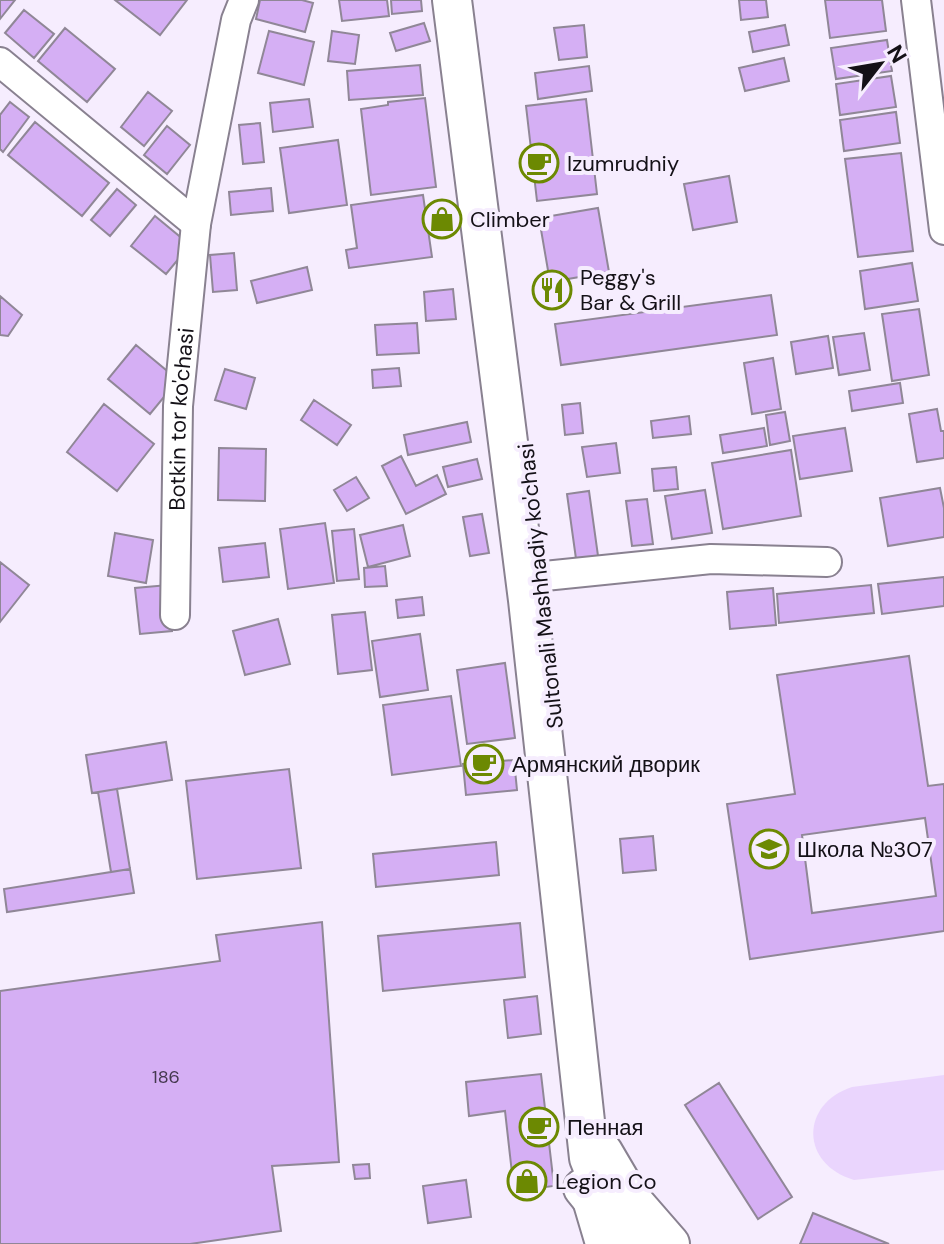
<svg xmlns="http://www.w3.org/2000/svg" width="944" height="1244" font-family="'DM Sans',sans-serif">
  <rect width="100%" height="100%" fill="#f6edfe"/>
  <path fill="#ead5fd" d="M944,1075V1170L854,1180C800,1164 800,1104 852,1087Z"/>
  <path fill="#d5aff4" stroke="#908797" stroke-width="2" fill-rule="evenodd" d="M0,0H15L0,19Z
    M115,0H187L160,35Z
    M260,0H302L313,3L305,32L256,19Z
    M339,0H387L389,16L342,21Z
    M391,0H421L422,11L392,14Z
    M739,0H766L768,17L741,20Z
    M825,0H882L886,31L830,38Z
    M24,10L54,34L34,58L5,33Z
    M424,23L430,41L396,51L390,33Z
    M584,25L587,57L559,60L554,28Z
    M785,25L789,45L753,52L749,32Z
    M65,28L115,69L87,102L38,61Z
    M269,31L314,42L304,85L258,73Z
    M332,31L359,35L355,64L328,61Z
    M887,40L892,71L836,79L831,48Z
    M784,58L789,81L745,91L739,68Z
    M420,65L423,95L349,100L347,71Z
    M589,66L592,91L538,99L535,73Z
    M891,76L896,107L840,115L836,84Z
    M148,92L172,111L144,146L121,127Z
    M425,98L436,187L371,195L361,109L388,105V102Z
    M309,99L313,127L273,132L270,103Z
    M586,99L597,194L537,201L526,106Z
    M10,102L29,117L3,152L0,149V115Z
    M896,112L900,143L844,151L840,120Z
    M35,122L109,183L82,216L8,155Z
    M260,123L264,162L243,164L239,125Z
    M167,126L190,145L167,174L144,155Z
    M338,140L347,205L289,213L280,148Z
    M901,153L913,251L858,257L845,159Z
    M729,176L737,222L693,230L684,184Z
    M271,188L273,211L231,215L229,192Z
    M117,189L136,205L110,236L91,220Z
    M423,195L432,257L349,268L346,250L357,248L351,205Z
    M598,208L609,272L550,282L539,218Z
    M155,216L190,245L166,274L131,246Z
    M234,253L237,290L213,292L210,255Z
    M912,263L918,301L865,309L860,271Z
    M307,267L312,290L257,303L251,281Z
    M453,289L456,319L426,321L424,292Z
    M771,295L777,335L561,365L555,324Z
    M0,296L22,315L8,336L0,335Z
    M919,309L929,375L892,381L882,314Z
    M417,323L419,353L377,355L375,325Z
    M864,333L870,370L839,375L833,337Z
    M828,336L833,368L796,374L791,342Z
    M136,345L178,380L150,414L108,379Z
    M773,358L781,409L752,414L744,363Z
    M399,368L401,386L373,388L372,370Z
    M225,369L255,378L246,409L215,400Z
    M900,383L903,403L852,411L849,391Z
    M314,400L351,425L337,445L301,420Z
    M580,403L583,433L565,435L562,405Z
    M104,404L154,444L117,491L67,452Z
    M937,409L941,431H944V458L917,462L909,414Z
    M785,412L790,441L770,445L766,415Z
    M689,416L691,434L653,438L651,421Z
    M467,422L471,442L408,455L404,435Z
    M764,428L767,446L723,453L720,435Z
    M845,428L852,471L800,479L793,436Z
    M616,443L620,473L587,477L582,447Z
    M219,448L266,449L265,501L218,500Z
    M791,450L801,516L723,529L712,463Z
    M401,456L416,486L437,475L446,494L406,514L382,466Z
    M477,459L482,479L448,487L443,467Z
    M676,467L678,489L654,491L652,469Z
    M356,477L369,498L347,511L334,490Z
    M940,488L944,508V537L888,546L880,498Z
    M705,490L712,533L672,539L665,496Z
    M589,491L599,563L577,566L567,494Z
    M647,499L653,544L632,546L626,501Z
    M482,514L489,553L470,556L463,517Z
    M325,523L334,583L288,589L280,529Z
    M403,525L410,556L368,567L360,535Z
    M354,529L359,579L337,581L332,531Z
    M115,533L153,540L146,583L108,576Z
    M265,543L269,577L223,582L219,548Z
    M0,562L29,585L0,622Z
    M385,566L387,586L365,587L364,568Z
    M944,577V606L882,614L878,584Z
    M168,585L172,631L140,634L135,588Z
    M871,585L874,613L779,623L777,594Z
    M773,588L776,625L730,629L727,592Z
    M422,597L424,615L398,618L396,600Z
    M365,612L372,670L338,674L332,615Z
    M278,619L290,664L245,675L233,631Z
    M420,634L428,690L380,697L372,641Z
    M909,656L928,786L944,784V931L750,959L727,804L795,794L777,675ZM925,818L936,896L812,913L802,835Z
    M505,663L515,738L467,744L457,670Z
    M451,696L461,766L392,775L383,705Z
    M166,742L172,780L92,793L86,755Z
    M514,760L517,790L466,795L463,764Z
    M289,769L301,868L197,879L186,781Z
    M117,789L130,869L111,872L98,792Z
    M653,836L656,870L623,873L620,839Z
    M496,842L499,875L376,887L373,854Z
    M130,869L134,893L7,912L4,889Z
    M322,922L339,1162L272,1166L281,1231L190,1244H0V991L220,961L216,935Z
    M520,923L525,977L383,991L378,936Z
    M537,996L541,1034L508,1038L504,1000Z
    M541,1074L554,1186L514,1191L505,1111L469,1116L466,1082Z
    M719,1083L792,1197L758,1219L685,1105Z
    M369,1164L370,1178L355,1179L353,1165Z
    M466,1180L471,1217L428,1223L423,1186Z
    M813,1213L889,1244H800Z"/>
  <g fill="none" stroke-linecap="round" stroke-linejoin="round">
    <g stroke="#898190" stroke-width="32">
      <g id="street">
        <path d="M916,0L944,230"/>
        <path d="M0,62L196,224"/>
        <path d="M525,578L711,559L827,562"/>
        <path id="s1" d="M175,615L178,406L196,224L236,20L244,0"/>
        <path d="M587,1200L600,1244"/>
      </g>
    </g>
    <g stroke="#898190" stroke-width="42">
      <path id="secondary" d="M452,0L528,600L589,1158L602,1190L583,1188
        M603,1152L630,1198L670,1244
        M583,1188L628,1244"/>
    </g>
    <use href="#street" stroke="#fff" stroke-width="28"/>
    <use href="#secondary" stroke="#fff" stroke-width="38"/>
  </g>
  <defs>
    <g id="cafe-ring" transform="scale(2)"><circle r="9.5" fill="#f6edfe" stroke="#6c8902" stroke-width="1.5"/><path d="M-5.5-4.5H6V0H3Q3 3.5 0 3.5H-2.5Q-5.5 3.5-5.5 0ZM3-3.2v2h1.7v-2ZM-6 4.5H4V6H-6Z" fill="#6c8902"/></g>
    <g id="shop-ring" transform="scale(2)"><circle r="9.5" fill="#f6edfe" stroke="#6c8902" stroke-width="1.5"/><path d="M-5-2.5h2.3a2.7 3.5 0 0 1 5.4 0H5L5.5 6h-11ZM-1.5-2.5h3a1.5 2.3 0 0 0-3 0Z" fill="#6c8902"/></g>
    <g id="restaurant-ring" transform="scale(2)"><circle r="9.5" fill="#f6edfe" stroke="#6c8902" stroke-width="1.5"/><path d="M-5-6h1v4h1v-4h1v4h1v-4h1v5L-1.5 .5V6h-2V.5L-5-1ZM5-6V6H3V1.5H1.5Q1.5-4 5-6Z" fill="#6c8902"/></g>
    <g id="school-ring" transform="scale(2)"><circle r="9.5" fill="#f6edfe" stroke="#6c8902" stroke-width="1.5"/><path d="M0-5L7-2L0 1L-7-2ZM-4 1L0 2.5L4 1V4Q0 6-4 4Z" fill="#6c8902"/></g>
  </defs>
  <g fill-rule="evenodd">
    <use href="#cafe-ring" x="539" y="163"/>
    <use href="#shop-ring" x="442" y="219"/>
    <use href="#restaurant-ring" x="552" y="290"/>
    <use href="#cafe-ring" x="484" y="764"/>
    <use href="#school-ring" x="769" y="849"/>
    <use href="#cafe-ring" x="539" y="1127"/>
    <use href="#shop-ring" x="527" y="1181"/>
  </g>
  <g text-anchor="middle" stroke-width="8" stroke-linejoin="round" paint-order="stroke">
    <g font-size="18" fill="#44384e">
      <text x="166" y="1083">186</text>
    </g>
    <g font-size="22" fill="#141117" stroke="#f6edfe" text-anchor="start">
      <text x="567" y="171">Izumrudniy</text>
      <text x="470" y="227">Climber</text>
      <text x="580" y="285">Peggy's<tspan x="580" dy="25">Bar &amp; Grill</tspan></text>
      <text x="512" y="772">Армянский дворик</text>
      <text x="797" y="857">Школа №307</text>
      <text x="567" y="1135">Пенная</text>
      <text x="555" y="1189">Legion Co</text>
    </g>
    <g font-size="22" fill="#141117" stroke="#f6edfe">
      <text dy="8" stroke="none"><textPath href="#s1" startOffset="196">Botkin tor ko'chasi</textPath></text>
      <text transform="translate(540 586) rotate(-96)" y="8">Sultonali Mashhadiy ko'chasi</text>
    </g>
  </g>
  <g transform="translate(880 64) rotate(59)" stroke="#f6edfe" stroke-width="6" paint-order="stroke">
  <path d="M0-6L14 30L0 20L-14 30Z" fill="#141117"/>
  <text y="-12" font-size="22" font-weight="bold" text-anchor="middle" fill="#141117">N</text>
  </g>
</svg>
